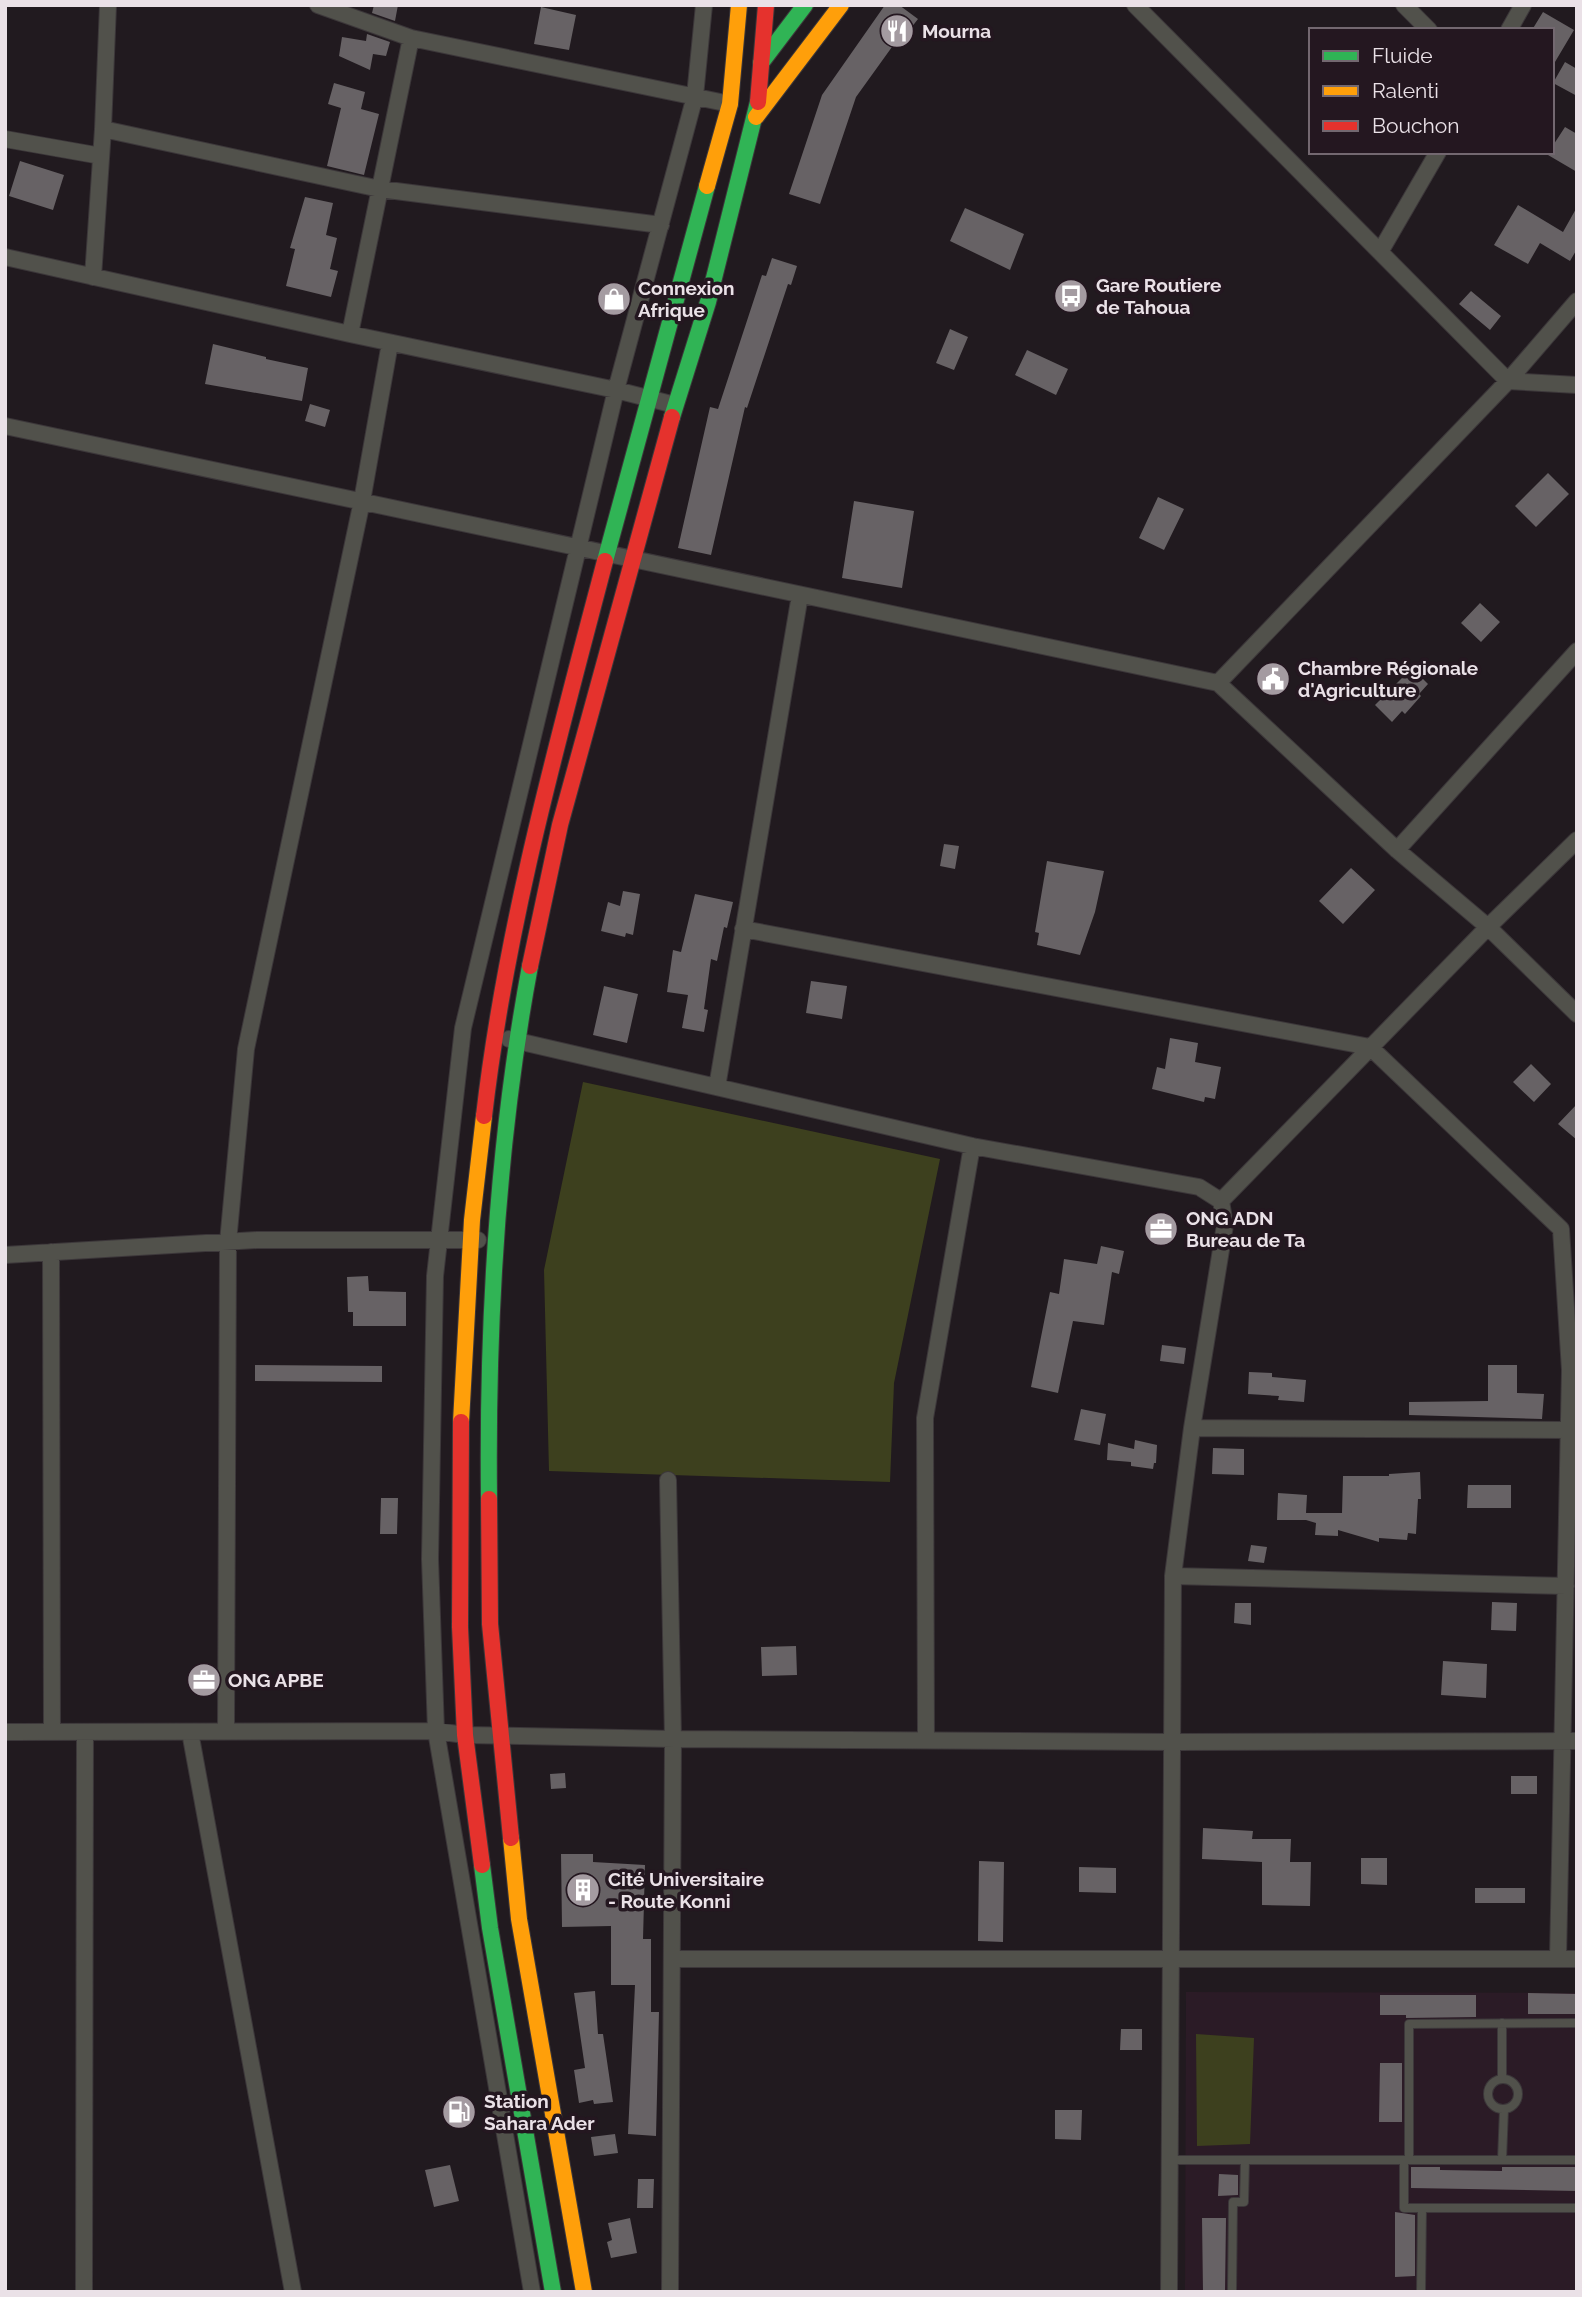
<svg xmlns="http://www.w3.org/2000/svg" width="1582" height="2297" font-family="Raleway,sans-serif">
  <rect width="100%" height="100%" fill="#211a1f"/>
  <path fill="#2b1b26" d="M1186,1992L1577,1993V2292H1185Z"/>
  <path fill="#3d401e" d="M583,1082L940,1159L894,1383L890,1482L549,1471L544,1270Z
    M1196,2034L1254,2038L1250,2144L1197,2146Z"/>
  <path fill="#676265" d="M374,5H398L395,21L372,13Z
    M885,5H899L918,19L900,42L897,40L856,97L820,204L789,194L822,95Z
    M541,7L576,15L569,50L534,44Z
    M1543,12L1574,30L1552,67V30H1532Z
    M367,34L390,42L386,56L373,54L370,70L339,56L342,37L366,41Z
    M1565,62L1577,69V96L1553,83Z
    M334,83L365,92L361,109L379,114L364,175L327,166L341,108L328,104Z
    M1565,127L1577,134V172L1548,155L1552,152V147Z
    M20,161L64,175L53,210L9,196Z
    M305,197L333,203L326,235L337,238L330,269L338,271L331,297L286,286L295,249L290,248Z
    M1518,205L1563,232L1577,207V249L1570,261L1540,243L1528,264L1494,245Z
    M965,208L1024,234L1010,270L950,241Z
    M772,258L797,266L791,285L788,284L747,408L745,407L711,555L678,548L710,407L718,409L762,275L766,276Z
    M1471,291L1501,316L1490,330L1459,304Z
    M950,329L968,337L954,370L936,363Z
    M213,344L266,357V359L308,368L302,401L205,384Z
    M1027,350L1068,369L1056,395L1015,375Z
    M310,404L330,410L325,427L305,421Z
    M1548,473L1569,494L1536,527L1515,506Z
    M1158,497L1184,509L1164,550L1139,538Z
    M854,501L914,511L902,588L842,578Z
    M1480,603L1500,622L1481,642L1461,623Z
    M1412,668L1428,684L1419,694L1421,696L1405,714L1402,711L1392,722L1375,705Z
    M944,844L959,846L955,869L940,866Z
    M1047,861L1104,871L1095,912L1080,955L1037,945L1039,933L1035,932Z
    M1351,868L1375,890L1343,924L1319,901Z
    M623,891L640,894L633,935L626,933L625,937L601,931L608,902L620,906Z
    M695,894L733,902L727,928L724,927L717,961L711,959L704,1009L708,1010L704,1032L682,1028L688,995L667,992L673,950L681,952Z
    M811,981L847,986L842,1019L806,1013Z
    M604,986L638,994L627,1043L593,1035Z
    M1170,1038L1198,1043L1195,1062L1221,1067L1215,1099L1205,1097L1204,1102L1152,1089L1157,1067L1165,1069Z
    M1531,1064L1551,1084L1534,1102L1513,1082Z
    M1577,1104V1140L1558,1124Z
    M1101,1246L1124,1251L1119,1274L1112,1272L1104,1325L1073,1321L1058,1393L1031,1387L1050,1292L1059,1294L1064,1259L1097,1264Z
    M368,1276L369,1291L406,1292V1326H353V1312H348L347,1277Z
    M1162,1345L1186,1348L1184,1364L1160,1361Z
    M255,1365L382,1366V1382L255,1381Z
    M1488,1365H1517V1393L1544,1394L1542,1419L1409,1415V1402L1488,1401Z
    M1249,1372L1272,1373V1377L1306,1380L1304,1402L1278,1400L1279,1396L1248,1394Z
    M1081,1409L1106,1414L1100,1445L1074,1440Z
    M1135,1440L1157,1445L1156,1463H1154L1153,1469L1131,1466V1462L1107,1460L1108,1443L1134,1449Z
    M1213,1448L1244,1449V1475L1212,1474Z
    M1420,1472L1421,1499H1418L1416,1534L1408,1533L1407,1540L1379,1538V1542L1338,1530V1536L1315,1535L1316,1523L1306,1520H1277L1278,1493L1307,1495L1306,1513H1342L1343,1476H1389V1474Z
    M1468,1485H1511V1508H1467Z
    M381,1498H398L397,1534H380Z
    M1251,1545L1267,1547L1264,1563L1248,1561Z
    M1492,1602L1517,1603L1516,1631L1491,1630Z
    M1235,1603H1251V1625L1234,1623Z
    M796,1646L797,1675L762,1676L761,1647Z
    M1443,1661L1487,1664L1486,1698L1441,1695Z
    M565,1773L566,1788L551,1789L550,1774Z
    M1511,1776H1537V1794H1511Z
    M1203,1828L1253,1831L1252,1839H1291L1290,1862H1311L1310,1906L1262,1905V1862L1202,1859Z
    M561,1854H593V1862L645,1865L643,1939H651V2012H659L656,2136L628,2134L635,1985H611V1926L562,1927Z
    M1361,1858H1387V1885L1361,1884Z
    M979,1861L1004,1862L1003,1942L978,1941Z
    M1079,1867L1116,1868V1893L1079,1892Z
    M1475,1888H1525V1903H1475Z
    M595,1991L598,2034H603L613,2102L594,2104L593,2100L579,2103L574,2070L585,2068L574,1993Z
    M1528,1993L1577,1994V2014H1528Z
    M1380,1995H1476V2017L1406,2018V2015H1380Z
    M1121,2029H1142V2050H1120Z
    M1380,2063H1402V2122H1379Z
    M1055,2110H1082L1081,2140L1055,2139Z
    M615,2134L618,2153L594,2156L591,2137Z
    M450,2165L459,2201L434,2207L425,2170Z
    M1411,2167H1440V2170L1502,2171V2167H1577V2191L1411,2188Z
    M1219,2174L1238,2175V2195L1218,2196Z
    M638,2179H654L653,2208H637Z
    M1395,2212L1415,2215V2276L1395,2277Z
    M630,2218L637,2253L611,2258L607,2242L612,2240L608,2223Z
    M1202,2218H1226L1225,2292H1203Z"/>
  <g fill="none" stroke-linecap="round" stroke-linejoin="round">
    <g stroke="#3c373a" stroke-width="10">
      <path id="lane" d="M1502,2023V2079
        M1488 2094a15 15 0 1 1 30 0a15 15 0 1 1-30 0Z
        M1170,2160H1577
        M1404,2160V2208H1577
        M1409,2160V2024L1577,2023
        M1502,2160L1504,2109
        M1232,2292L1233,2202H1244L1245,2160
        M1421,2292L1422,2209"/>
    </g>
    <g stroke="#3c373a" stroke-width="18">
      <path id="street" d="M318,5L411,38L730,104
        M1135,5L1508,381L1577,385
        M1404,5L1429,30
        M1509,30L1523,5
        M103,129L380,189L661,225
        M5,139L101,156
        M1380,252L1438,152
        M5,257L350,334L616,390L675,405
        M93,277L103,129L108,5
        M350,334L411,38
        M5,426L1218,683L1397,850L1488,927L1577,1014
        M1218,683L1508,381L1577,301
        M1397,850L1577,651
        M743,929L1370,1047L1561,1229L1570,1370L1558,1959
        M509,1039L972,1146L1199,1187L1221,1201L1225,1225L1192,1428L1173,1576L1169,2292
        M717,1087L800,595
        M1221,1201L1488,927L1577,840
        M51,1252L52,1732
        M5,1255L257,1240H478
        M1192,1428L1568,1430
        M668,1480L673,1739L670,2292
        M1173,1576L1566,1586
        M226,1731L228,1242L246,1049L362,501L390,343
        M5,1732L436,1731L465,1735L673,1739L1172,1742L1577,1741
        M190,1732L293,2292
        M926,1740L925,1418L972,1146
        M673,1959H1577
        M84,2292L85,1732
        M532,2292L436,1731L430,1559L435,1276L463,1028L616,390L695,96L704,5"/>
    </g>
    <g stroke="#3c373a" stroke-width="18">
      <path id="fast" d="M761,63L805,5
        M672,417L708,302L758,102
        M605,561L707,186
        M489,1499C487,1321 497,1142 530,966
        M482,1865L490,1928L553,2292"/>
    </g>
    <g stroke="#3c373a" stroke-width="18">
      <path id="slow" d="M756,117L841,5
        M707,186L730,104L739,5
        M461,1422L472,1220L484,1116
        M511,1838L519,1919L584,2292"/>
    </g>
    <g stroke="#3c373a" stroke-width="18">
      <path id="jam" d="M758,102L766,5
        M530,966L560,825L672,417
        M484,1116C506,926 557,744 605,561
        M461,1422L460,1627L465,1735L482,1865
        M489,1499L490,1624L511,1838"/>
    </g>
    <use href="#lane" stroke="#51514b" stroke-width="8"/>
    <use href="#street" stroke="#51514b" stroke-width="16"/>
    <use href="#fast" stroke="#30b455" stroke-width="16"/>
    <use href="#slow" stroke="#ff9f0a" stroke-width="16"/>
    <use href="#jam" stroke="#e5322d" stroke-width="16"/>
  </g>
  <defs>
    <g id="restaurant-disc" transform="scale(1.75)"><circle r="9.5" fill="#a49ba1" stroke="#241720"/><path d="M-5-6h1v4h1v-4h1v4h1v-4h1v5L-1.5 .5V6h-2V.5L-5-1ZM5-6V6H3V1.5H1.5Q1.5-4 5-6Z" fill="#fff"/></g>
    <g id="bus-disc" transform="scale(1.75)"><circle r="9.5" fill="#a49ba1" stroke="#241720"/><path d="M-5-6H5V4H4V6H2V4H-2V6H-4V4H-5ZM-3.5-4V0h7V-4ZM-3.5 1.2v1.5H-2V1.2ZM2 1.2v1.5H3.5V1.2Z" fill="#fff"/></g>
    <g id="shop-disc" transform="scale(1.75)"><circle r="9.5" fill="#a49ba1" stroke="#241720"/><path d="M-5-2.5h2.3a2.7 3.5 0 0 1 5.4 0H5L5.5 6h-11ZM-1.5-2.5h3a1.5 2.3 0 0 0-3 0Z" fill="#fff"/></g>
    <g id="civic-disc" transform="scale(1.75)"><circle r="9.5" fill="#a49ba1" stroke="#241720"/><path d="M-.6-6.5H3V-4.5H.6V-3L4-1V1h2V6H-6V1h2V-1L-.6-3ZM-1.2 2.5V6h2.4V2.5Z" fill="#fff"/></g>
    <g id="office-disc" transform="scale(1.75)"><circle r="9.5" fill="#a49ba1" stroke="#241720"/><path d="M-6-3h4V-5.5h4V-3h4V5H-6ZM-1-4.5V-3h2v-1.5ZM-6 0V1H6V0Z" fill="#fff"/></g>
    <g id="building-disc" transform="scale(1.75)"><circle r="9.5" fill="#a49ba1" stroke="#241720"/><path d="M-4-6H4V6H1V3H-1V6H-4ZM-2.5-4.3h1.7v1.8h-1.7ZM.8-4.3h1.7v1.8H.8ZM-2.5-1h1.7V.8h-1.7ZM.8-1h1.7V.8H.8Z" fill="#fff"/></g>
    <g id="fuel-disc" transform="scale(1.75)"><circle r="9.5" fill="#a49ba1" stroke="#241720"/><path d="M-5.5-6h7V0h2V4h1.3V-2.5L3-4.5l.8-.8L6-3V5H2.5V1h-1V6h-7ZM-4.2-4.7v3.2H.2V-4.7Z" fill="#fff"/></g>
  </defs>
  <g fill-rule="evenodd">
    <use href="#restaurant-disc" x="897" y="31"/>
    <use href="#bus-disc" x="1071" y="296"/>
    <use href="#shop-disc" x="614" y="299"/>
    <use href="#civic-disc" x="1273" y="679"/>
    <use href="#office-disc" x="1161" y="1229"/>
    <use href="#office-disc" x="204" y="1680"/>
    <use href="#building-disc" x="583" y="1890"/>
    <use href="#fuel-disc" x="459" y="2112"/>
  </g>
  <g text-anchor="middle" stroke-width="7" stroke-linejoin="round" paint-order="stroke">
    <g font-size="19" font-weight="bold" fill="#eae1e7" stroke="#241720" text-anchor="start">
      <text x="922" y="38">Mourna</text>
      <text x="1096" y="292">Gare Routiere<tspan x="1096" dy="22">de Tahoua</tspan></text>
      <text x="638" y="295">Connexion<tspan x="638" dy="22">Afrique</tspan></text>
      <text x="1298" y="675">Chambre Régionale<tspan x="1298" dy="22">d'Agriculture</tspan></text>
      <text x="1186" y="1225">ONG ADN<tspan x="1186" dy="22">Bureau de Ta</tspan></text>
      <text x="228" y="1687">ONG APBE</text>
      <text x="608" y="1886">Cité Universitaire<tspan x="608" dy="22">- Route Konni</tspan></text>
      <text x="484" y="2108">Station<tspan x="484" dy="22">Sahara Ader</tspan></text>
    </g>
  </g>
  <rect width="1582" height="2297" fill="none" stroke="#eae1e7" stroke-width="14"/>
  <rect x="1309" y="28" width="245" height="126" fill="#241720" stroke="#736870" stroke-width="2"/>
  <rect x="1323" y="51" width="35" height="10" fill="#30b455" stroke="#736870" stroke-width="2"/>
  <text x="1372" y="63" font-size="21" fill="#eae1e7">Fluide</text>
  <rect x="1323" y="86" width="35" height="10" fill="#ff9f0a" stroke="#736870" stroke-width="2"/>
  <text x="1372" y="98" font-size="21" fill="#eae1e7">Ralenti</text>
  <rect x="1323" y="121" width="35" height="10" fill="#e5322d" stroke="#736870" stroke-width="2"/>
  <text x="1372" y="133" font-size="21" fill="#eae1e7">Bouchon</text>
</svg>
